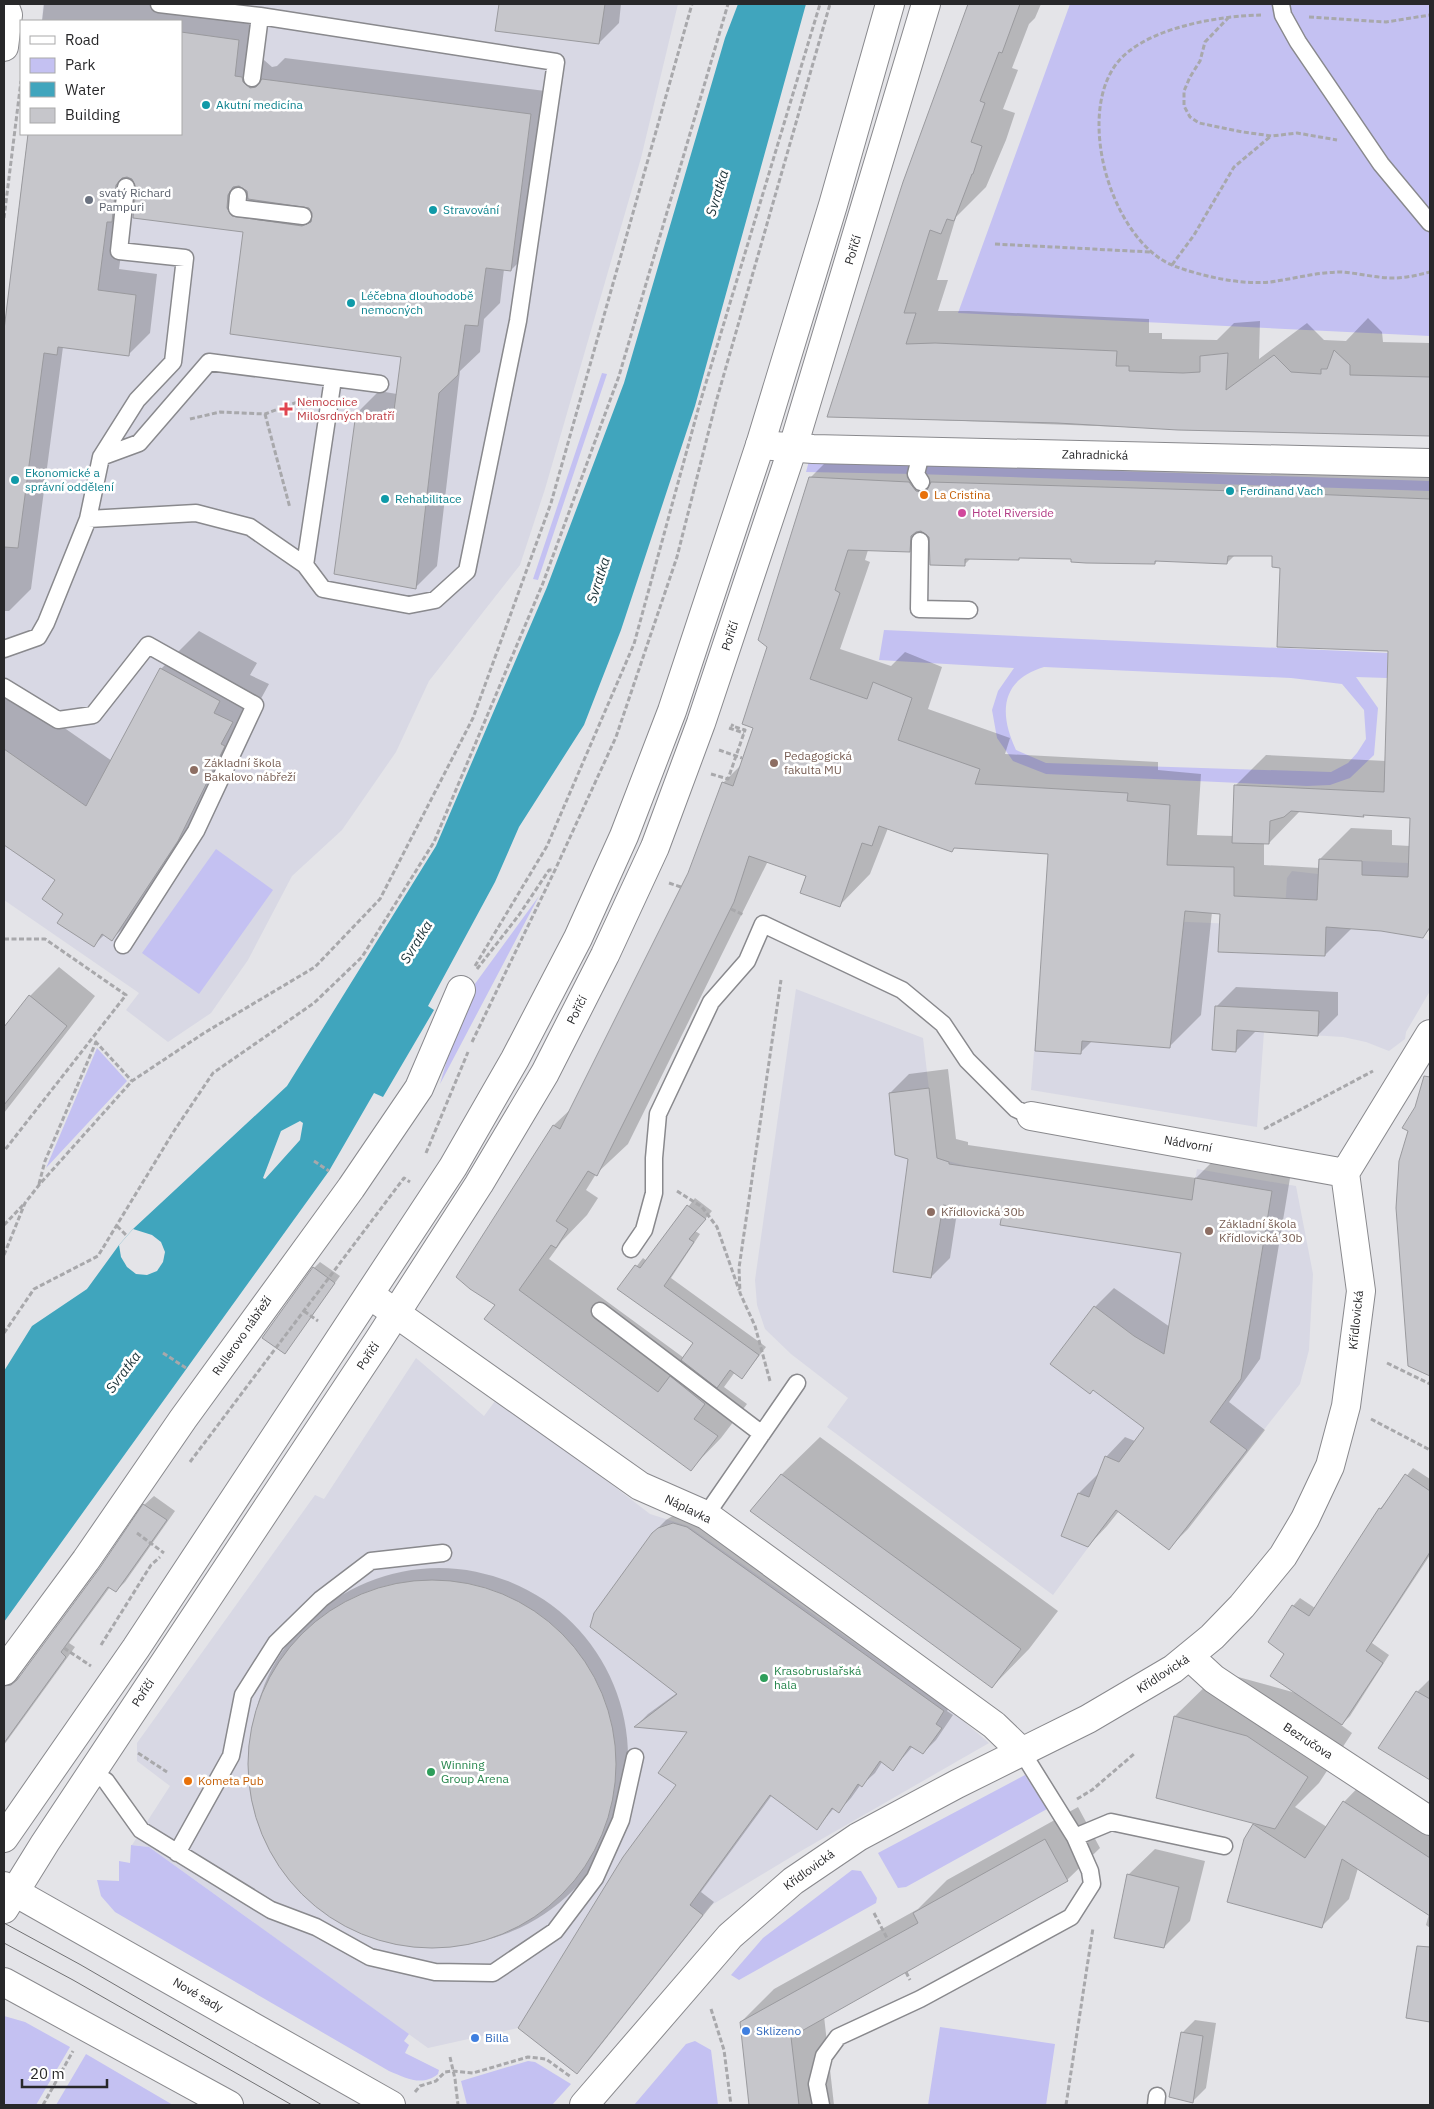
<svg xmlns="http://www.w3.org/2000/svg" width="1434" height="2109" font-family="'IBM Plex Sans',sans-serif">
  <rect width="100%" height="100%" fill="#e4e4e8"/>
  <path fill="#d8d8e4" d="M43,4H678L641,158L545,489L520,565L429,681L396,752L342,830L292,876L248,960L211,1013L168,1042L126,1010L139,993L4,900V330L28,134H181V21H42Z
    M1319,859L1430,864V927L1423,938L1430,941V991L1406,1032L1405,1039L1389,1051L1366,1042L1343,1037L1264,1032L1257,1127L1031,1090L1045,916L1284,926L1287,878L1292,871L1318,874Z
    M796,989L923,1038L937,1158L970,1167L1192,1200L1197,1169L1296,1186L1313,1274L1309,1350L1300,1384L1169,1550L1116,1510L1053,1595L827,1427L848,1398L791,1354L765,1329L757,1305L755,1280Z
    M416,1358L484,1416L498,1397L650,1514L688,1526L954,1713L989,1743L801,1851L710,1906L577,2074L518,2028L428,2048L149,1847L132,1845L170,1786L137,1761V1743L315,1495L324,1499Z"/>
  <path fill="#c4c1f2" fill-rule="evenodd" d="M1070,4H1430V336L958,313Z
    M602,373L607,374L538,580L533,579Z
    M809,461L1430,481V491L916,474L806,472Z
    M884,630L1388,653L1387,678L1356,677L1378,708L1374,755L1350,778L1330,785L1307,786L1046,774L1013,761L997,738L992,710L998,691L1014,668L879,660ZM1044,667L1291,678L1342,684L1364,710L1366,739L1357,753L1348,763L1331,772L1046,763L1016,750C999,714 1000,680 1044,667Z
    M216,849L273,890L199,994L142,953Z
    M539,896L440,1084L461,1012L469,992Z
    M97,1048L127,1081L46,1168Z
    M1025,1775L1047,1809L906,1887L898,1888L878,1853Z
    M131,1845L149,1847L409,2034L404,2041L409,2045L405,2053L439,2070L438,2074C422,2087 406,2078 389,2071L115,1912L101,1896L97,1880L119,1881V1861L130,1863Z
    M852,1870L861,1871L877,1898L876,1903L739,1980L731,1975L763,1938Z
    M4,2016L25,2022L70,2047L36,2105H4Z
    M940,2027L1055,2044L1046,2105H928Z
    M695,2041L711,2050L718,2105H634L686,2044Z
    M86,2054L173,2105H56Z
    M528,2061L535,2062L571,2084L552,2105H467L461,2081Z"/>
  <path fill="#40a5bd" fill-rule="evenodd" d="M738,4H806L695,406L621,630L584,725L519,827L495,882L428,1006L434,1010L383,1097L374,1093L329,1171L4,1622V1371L32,1326L87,1289L119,1245L133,1229L287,1086L436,846L547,587L624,383L725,38ZM300,1121L303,1123L300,1140L265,1179L263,1178L281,1131Z"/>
  <path fill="#e4e4e8" d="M133,1229L152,1235L161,1242L165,1252L163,1262L157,1271L147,1275L136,1274L127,1267L121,1257L119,1245Z"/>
  <path fill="#0003" fill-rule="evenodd" d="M44,4H146L261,18L256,54L264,55V60L272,67L277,66L285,58L553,92L533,248L511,270L504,269L500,303L484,319L480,352L460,371L437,566L415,588L357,413L379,391L397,394L402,356L245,231L136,197L128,205L119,269L157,274L150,333L128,355L63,347L31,589L9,611H4V331L28,134H181V21H42Z
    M500,4H621L619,23L599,43L497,29Z
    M970,4H1041L1035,18L1029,24L1012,68L1018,70L1003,109L1015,113L1006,140L986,187L956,217L937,280H948L938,311H969L1149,319V333H1162V339L1217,340L1234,323L1260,321L1259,359L1307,323L1324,340L1346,341L1368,318L1382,332L1383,342L1430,343V435L1178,429L829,416L905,183Z
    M841,447L1430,467V929L1422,937L1382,930L1352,928L1325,955L1222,912H1212L1201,1015L1170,1046L1093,1040L1081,1052L1049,853L955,847L952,850L888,828L870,874L840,905L807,876L768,861L628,1144L596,1174L586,1190L598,1198L587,1215L562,1241L549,1259L684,1358L694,1343L619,1289L643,1258L647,1261L695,1198L712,1211L695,1231L700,1234L671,1278L766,1347L742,1378L735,1372L724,1387L747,1404L721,1438L691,1469L497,1304L458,1277L554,1125L573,1107L689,874L723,783L742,764L754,728L768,647L810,478ZM927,534L964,565L971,558L1073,557L1155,563L1158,560L1227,563L1235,555H1273L1282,567L1389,650L1386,761L1266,755L1235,786L1234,836L1197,835L1201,774L1158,770V762L1005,754L1010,738L928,709L942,667L905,652L891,666L840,649L870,562L865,560L868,550L909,551ZM1300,811L1363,816L1365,814L1411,817L1410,846L1392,845V830L1351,828L1320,859V868L1264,865V843H1269Z
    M199,631L257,663L250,675L269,684L150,902L112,939L105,934L93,946L65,914L57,880L4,844V686L112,761L161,669Z
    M59,967L95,996L4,1113V1029L30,996Z
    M1236,987L1338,992V1015L1318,1035L1256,1031L1236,1051L1216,1007Z
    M948,1069L956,1139L968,1142V1145L1196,1178L1215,1159L1291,1172L1260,1359L1229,1402L1265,1430L1188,1529L1169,1548L1119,1511L1107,1526L1088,1546L1079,1493L1098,1474L1106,1457L1125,1437L1135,1441L1145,1428L1095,1307L1114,1288L1170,1327L1182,1252L1003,1213L958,1206L950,1258L931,1277L910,1158L890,1093L909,1074Z
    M1430,1086V1375L1409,1365L1410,1130L1404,1127Z
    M320,1262L340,1276L285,1352L314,1268Z
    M820,1437L1058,1611L1029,1649L992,1687L752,1510L782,1474Z
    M1413,1468L1430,1479V1555L1372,1643L1389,1655L1350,1716L1341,1725L1352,1733L1319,1783L1295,1807L1327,1827L1344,1802L1371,1774L1430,1813V1928L1426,1925L1429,1914L1358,1868L1349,1899L1321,1927L1254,1825L1257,1823L1158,1797L1175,1716L1220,1672L1296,1693L1286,1654L1293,1606L1300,1598L1315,1608L1380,1509Z
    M154,1496L175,1511L125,1582L116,1591L110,1587L69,1643L75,1647L4,1745V1688L14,1678L21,1676L100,1570L144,1505Z
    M679,1512L956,1698L947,1711L953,1715L936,1740L923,1753L913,1746L893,1769L882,1762L875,1773L862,1785L861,1784L851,1798L839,1811L834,1808L817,1828L772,1795L701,1892L714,1902L589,2060L577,2072L677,1785L689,1731L636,1726L648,1714L677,1693L653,1533L666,1520Z
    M250 1757a189 189 0 1 1 378 0a189 189 0 1 1-378 0Z
    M1430,1679V1779L1380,1747L1417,1692Z
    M1078,1807L1100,1848L1067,1880L824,2016L834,2105H751L741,2022L774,1989L918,1909L947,1880Z
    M1155,1849L1205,1861L1190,1921L1164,1947L1128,1875Z
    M1430,1968V2021L1407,2017L1412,1986Z
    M1195,2020L1216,2023L1206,2088L1193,2101L1182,2033Z"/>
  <path fill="#c6c6cb" stroke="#9a9a9e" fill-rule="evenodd" d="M499,4H605L599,44L495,31Z
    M968,4H1020L1002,53L999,52L980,101L985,103L971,142L982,146L973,174H972L954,221L947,219L941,234L930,230L904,313H916L906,344L935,343L1117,351L1116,366H1129V371L1183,373L1200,372V356L1228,353L1226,390L1274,355L1291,372L1321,374V369H1327L1334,350L1350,365V375L1430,377V436L1178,430L1057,423L827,417L903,182Z
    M181,32L239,40L235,76L242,77L243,82L250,88L256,87L262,79L531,114L511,271L486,268L478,326L465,325L458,375L439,393L416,589L334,574L356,413L393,418L401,357L230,334L243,232L133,218L136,188L132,179L127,177L122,178L116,185L112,222H107L98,290L136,295L129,356L58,347L57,355L44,353L18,548L4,547V330L28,134H181ZM239,186L247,191L248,199L309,208L312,213L311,222L302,226L232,216L227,208L228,195L233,187Z
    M809,477L909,482L916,491L921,492L927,490L931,482L1237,491L1430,499V927L1423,938L1381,931L1326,927L1325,956L1218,952L1220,914L1185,911L1170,1048L1082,1041L1081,1054L1035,1051L1048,854L954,848L952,852L879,826L872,846L862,843L840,907L800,893L806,876L749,856L734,902L597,1176L588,1171L556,1221L568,1229L556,1248L551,1245L519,1290L658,1392L670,1376L705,1404L694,1419L718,1436L691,1471L484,1319L495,1305L470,1289L456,1277L553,1125L560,1129L688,873L722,782L733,786L753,728L742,724L767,647L758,640ZM921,531L929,537L930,565L965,566V559L1019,560V558L1071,559V562L1086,563L1155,564V561L1227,564L1228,556H1272V567L1280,568L1277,647L1388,651L1384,792L1234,785L1232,843L1269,844L1270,821L1284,817L1291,811L1364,817L1363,815L1410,818L1408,877L1362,875V861L1319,859L1317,900L1234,896V867L1167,865L1170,805L1127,801L1128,793L975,784L980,769L898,740L912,698L873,682L867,699L810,679L840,593L835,590L848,550L910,552L911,536L916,532Z
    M160,668L220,701L214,713L233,722L221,744L225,746L178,841L112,941L102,934L94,947L57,923L63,914L42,899L55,880L4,845V749L86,806Z
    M29,995L67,1026L4,1105V1027Z
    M1215,1006L1319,1011L1318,1036L1237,1030L1236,1052L1212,1050Z
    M1424,1076L1430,1077V1376L1408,1366L1396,1208L1399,1161L1408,1131L1402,1128L1415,1107Z
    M929,1088L937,1158L949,1162V1164L1192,1200L1195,1178L1272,1191L1241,1379L1210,1422L1247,1450L1169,1550L1116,1510L1088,1547L1061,1536L1078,1493L1089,1497L1105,1456L1119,1462L1144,1428L1093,1390L1090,1394L1050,1364L1094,1306L1134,1336L1164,1354L1181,1253L1000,1225L1002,1214L943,1205L931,1278L893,1272L908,1159L895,1155L889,1093Z
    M687,1205L706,1219L689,1239L694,1242L664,1286L759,1355L742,1379L730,1370L717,1388L681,1360L693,1343L617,1289L635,1265L640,1268Z
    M313,1267L335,1283L285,1354L262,1338Z
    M781,1474L1021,1649L992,1688L750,1511Z
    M1405,1474L1430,1491V1552L1366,1651L1383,1663L1342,1725L1270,1676L1284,1654L1268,1642L1292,1605L1309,1616L1379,1508L1381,1509Z
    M143,1504L167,1520L116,1592L108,1587L61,1652L66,1657L4,1743V1686L11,1685L17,1680L99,1569Z
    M673,1523L687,1527L944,1711L936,1724L942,1728L923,1754L910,1746L893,1771L880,1761L862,1787L858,1784L839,1813L832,1808L817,1830L770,1795L690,1905L703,1915L577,2074L518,2028L623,1857L676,1785L658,1773L687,1732L634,1727L677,1694L590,1627L594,1613L652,1533L658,1528Z
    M248 1764a184 184 0 1 1 368 0a184 184 0 1 1-368 0Z
    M1416,1691L1430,1699V1780L1378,1748Z
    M1174,1716L1247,1736L1308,1777L1275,1829L1156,1798Z
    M1343,1801L1430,1858V1916L1342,1859L1322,1928L1227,1902L1244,1839L1253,1824L1305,1858Z
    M1045,1839L1068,1881L791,2037L799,2105H749L740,2022L918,1923L913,1913Z
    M1127,1874L1179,1887L1164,1948L1114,1938Z
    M1417,1946L1430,1947V2022L1406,2018Z
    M1181,2032L1203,2036L1193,2103L1169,2097Z"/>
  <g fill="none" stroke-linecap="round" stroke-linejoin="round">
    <g stroke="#89898d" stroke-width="19">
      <path id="lane" d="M159,4L260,16L556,62L518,321L467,571L435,600L409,605L323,589L305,565
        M1281,4L1283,15L1298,42L1381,164L1430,223
        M252,78L260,16
        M238,196L237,208L303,216
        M101,457L137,400L173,362L185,258L119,251L126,187
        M921,482L916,474L922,450
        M88,519L196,513L250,527L305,565L333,379
        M920,541L919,609L969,610
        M4,649L38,637L46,623L88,519L101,457L139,443L209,362L380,384
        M4,687L58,720L93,715L148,645L255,705L196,831L123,945
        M631,1249L644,1230L654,1193V1158L658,1114L711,1002L747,961L763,924L902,990L943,1024L967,1060L1016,1109L1031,1116
        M600,1311L762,1434
        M706,1515L797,1383
        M91,1772L106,1781L141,1830L271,1910L316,1927L370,1957L435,1972L493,1973L555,1931L595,1878L621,1820L635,1757
        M1075,1837L1111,1822L1224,1846
        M177,1853L231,1756L243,1695L276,1643L321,1599L371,1561L443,1553
        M821,2105L817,2084L824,2056L838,2037L920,1999L1071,1917L1092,1884L1090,1871L1075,1837L1022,1752
        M1156,2105L1157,2096"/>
    </g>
    <g stroke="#89898d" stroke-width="30">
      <path id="street" d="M4,47L8,15L4,4
        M760,445L813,449L1430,463
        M1031,1116L1345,1173
        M370,1295L640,1486L706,1515L994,1725L1022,1752
        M1190,1657L1214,1679L1229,1689L1430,1821
        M4,1671L86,1560L183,1419L351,1188L419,1088L461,990
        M584,2105L730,1936L793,1881L858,1837L957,1784L1088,1719L1173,1669L1212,1637L1242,1606L1283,1556L1305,1519L1330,1466L1346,1406L1361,1291L1345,1173L1430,1034"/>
    </g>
    <g stroke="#89898d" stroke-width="30">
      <path id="secondary" d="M4,1886L391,2105
        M4,1982L229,2105"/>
    </g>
    <g stroke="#89898d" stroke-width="30">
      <path id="primary" d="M4,1838L136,1648L453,1167L515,1059L578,938L624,836L672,711L760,445L833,205L890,4
        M4,1909L45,1843L378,1341L479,1184L545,1073L605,955L655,847L701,723L793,447L926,4"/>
    </g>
    <path stroke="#a8a8ab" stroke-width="3" stroke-dasharray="5 2.5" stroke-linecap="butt" d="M1261,15C1220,16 1160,26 1128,52C1069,98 1108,240 1174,266C1202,276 1239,285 1270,282C1293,279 1317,272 1341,272C1358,273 1376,278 1393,278C1406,278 1418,275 1430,272
      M1229,17L1205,42L1200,61L1190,77L1184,91V106L1190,117L1199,123L1243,132L1272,136L1297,133L1337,140
      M1309,17L1386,22L1430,15
      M4,218L21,81
      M995,244L1151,252
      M1172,265L1194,235L1234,167L1271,136
      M265,414L290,508
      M190,419L220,412L265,414L308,398
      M729,728L744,733
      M719,750L742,758
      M711,774L728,779L745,730L732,726L733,724
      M669,883L681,887
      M731,909L744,915
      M4,939H45L126,995L4,1151
      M475,966L547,846L634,644L699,406L820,4
      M477,969L519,915L549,870H555
      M95,1041L132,1081
      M472,1042L555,870L616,737L677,557L716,402L830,4
      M1264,1129L1373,1071
      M426,1153L468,1052
      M314,1161L329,1171
      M39,1184L45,1161L96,1042
      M677,1191L702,1207L717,1227L739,1290
      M4,1225L24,1204
      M117,1226L127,1236
      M4,1255L25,1203L39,1185L132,1081L204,1033L315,967L380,899L473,718L551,503L692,4
      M304,1311L318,1321
      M4,1333L34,1289L98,1256L174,1131L213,1073L314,1003L362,957L434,842L543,583L619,376L728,4
      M163,1353L186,1368
      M1387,1363L1430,1384
      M770,1381L755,1326L740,1293L739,1268L781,980
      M1371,1419L1430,1450
      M190,1462L404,1178L410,1182
      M137,1533L164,1553
      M101,1645L151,1565L160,1557
      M64,1648L91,1666
      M138,1753L167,1772
      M1077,1799L1092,1790L1134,1754
      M874,1913L888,1940
      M906,1972L910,1980
      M711,2009L724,2050L731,2105
      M450,2057L455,2079L458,2105
      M415,2092L420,2086L436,2081L445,2072L453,2071L473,2073L528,2057L546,2059L571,2077
      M43,2105L73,2051
      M1066,2105L1093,1928"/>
    <use href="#lane" stroke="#fff" stroke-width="16"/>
    <use href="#street" stroke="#fff" stroke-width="28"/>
    <use href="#secondary" stroke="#fff" stroke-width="28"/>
    <use href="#primary" stroke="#fff" stroke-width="28"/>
    <path stroke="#717173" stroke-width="1" d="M4,1923L81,1965L322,2105
      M4,1943L73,1980L292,2105"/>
  </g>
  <g fill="#0f9aa8" stroke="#fff" stroke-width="2">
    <circle cx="206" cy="105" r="5"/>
    <circle cx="433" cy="210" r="5"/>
    <circle cx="351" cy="303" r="5"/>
    <circle cx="15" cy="480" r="5"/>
    <circle cx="1230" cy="491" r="5"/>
    <circle cx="385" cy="499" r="5"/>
  </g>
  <circle fill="#6b7280" stroke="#fff" stroke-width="2" cx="89" cy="200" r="5"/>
  <path fill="#e0444e" stroke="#fff" stroke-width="2" d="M283.5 401.5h5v5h5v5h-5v5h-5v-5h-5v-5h5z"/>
  <g fill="#e8710a" stroke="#fff" stroke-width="2">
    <circle cx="924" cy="495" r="5"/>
    <circle cx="188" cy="1781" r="5"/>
  </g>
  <circle fill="#d1479c" stroke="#fff" stroke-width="2" cx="962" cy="513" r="5"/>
  <g fill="#8d6e63" stroke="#fff" stroke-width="2">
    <circle cx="774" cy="763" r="5"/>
    <circle cx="194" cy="770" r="5"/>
    <circle cx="931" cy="1212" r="5"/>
    <circle cx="1209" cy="1231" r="5"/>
  </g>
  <g fill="#2e9e5b" stroke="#fff" stroke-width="2">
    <circle cx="764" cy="1678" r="5"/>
    <circle cx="431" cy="1772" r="5"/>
  </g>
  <g fill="#3f7fe0" stroke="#fff" stroke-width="2">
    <circle cx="746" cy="2031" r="5"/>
    <circle cx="475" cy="2038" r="5"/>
  </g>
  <g text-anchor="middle" stroke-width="5" stroke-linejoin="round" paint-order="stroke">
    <g font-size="12" fill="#0d838f" stroke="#fff" text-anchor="start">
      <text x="216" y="109">Akutní medicína</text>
      <text x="443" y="214">Stravování</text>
      <text x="361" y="300">Léčebna dlouhodobě<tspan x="361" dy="14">nemocných</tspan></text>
      <text x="25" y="477">Ekonomické a<tspan x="25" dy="14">správní oddělení</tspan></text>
      <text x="1240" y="495">Ferdinand Vach</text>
      <text x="395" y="503">Rehabilitace</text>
    </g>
    <g font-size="12" fill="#5b616d" stroke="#fff" text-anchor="start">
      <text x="99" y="197">svatý Richard<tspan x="99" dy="14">Pampuri</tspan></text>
    </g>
    <g font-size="12" fill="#28282a" stroke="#fff">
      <text transform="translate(853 250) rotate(-73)" y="4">Poříčí</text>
      <text transform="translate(1095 455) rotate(1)" y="4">Zahradnická</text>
      <text transform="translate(730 636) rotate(-72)" y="4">Poříčí</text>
      <text transform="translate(577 1010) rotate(-63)" y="4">Poříčí</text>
      <text transform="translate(1188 1144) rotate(10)" y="4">Nádvorní</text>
      <text transform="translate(1356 1320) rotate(-84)" y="4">Křídlovická</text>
      <text transform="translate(242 1336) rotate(-55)" y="4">Rullerovo nábřeží</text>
      <text transform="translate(368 1356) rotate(-56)" y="4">Poříčí</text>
      <text transform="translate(688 1509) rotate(26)" y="4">Náplavka</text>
      <text transform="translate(1163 1674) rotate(-33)" y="4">Křídlovická</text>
      <text transform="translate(143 1693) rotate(-57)" y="4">Poříčí</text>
      <text transform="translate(1308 1741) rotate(33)" y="4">Bezručova</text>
      <text transform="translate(809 1870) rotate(-36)" y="4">Křídlovická</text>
      <text transform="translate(198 1995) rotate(30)" y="4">Nové sady</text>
    </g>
    <g font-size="12" fill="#be3a42" stroke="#fff" text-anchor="start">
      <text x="297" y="406">Nemocnice<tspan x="297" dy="14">Milosrdných bratří</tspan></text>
    </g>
    <g font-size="12" fill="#c56008" stroke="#fff" text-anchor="start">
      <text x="934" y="499">La Cristina</text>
      <text x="198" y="1785">Kometa Pub</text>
    </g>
    <g font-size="12" fill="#b23c85" stroke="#fff" text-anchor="start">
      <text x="972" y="517">Hotel Riverside</text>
    </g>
    <g font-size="12" fill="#785e54" stroke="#fff" text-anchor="start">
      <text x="784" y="760">Pedagogická<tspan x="784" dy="14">fakulta MU</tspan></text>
      <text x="204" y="767">Základní škola<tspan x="204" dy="14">Bakalovo nábřeží</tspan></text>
      <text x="941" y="1216">Křídlovická 30b</text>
      <text x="1219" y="1228">Základní škola<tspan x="1219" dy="14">Křídlovická 30b</tspan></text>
    </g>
    <g font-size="12" fill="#27864d" stroke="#fff" text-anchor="start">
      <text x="774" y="1675">Krasobruslařská<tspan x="774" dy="14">hala</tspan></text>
      <text x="441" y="1769">Winning<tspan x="441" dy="14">Group Arena</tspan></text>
    </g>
    <g font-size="12" fill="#366cbe" stroke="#fff" text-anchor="start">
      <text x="756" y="2035">Sklizeno</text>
      <text x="485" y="2042">Billa</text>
    </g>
    <g font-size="14" font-style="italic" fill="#1c3339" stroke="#fff">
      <text transform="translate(717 193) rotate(-73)" y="5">Svratka</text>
      <text transform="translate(598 580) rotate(-72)" y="5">Svratka</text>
      <text transform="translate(416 942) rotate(-58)" y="5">Svratka</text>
      <text transform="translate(123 1372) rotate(-53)" y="5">Svratka</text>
    </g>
  </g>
  <rect width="1434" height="2109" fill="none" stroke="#28282a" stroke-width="10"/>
  <rect x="20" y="20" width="162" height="115" fill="#ffffff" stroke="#a9a9aa"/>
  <rect x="30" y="36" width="25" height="8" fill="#ffffff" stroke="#a9a9aa"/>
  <text x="65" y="45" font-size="15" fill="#28282a">Road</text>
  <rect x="30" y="58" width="25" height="15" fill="#c4c1f2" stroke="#a9a9aa"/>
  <text x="65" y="70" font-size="15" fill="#28282a">Park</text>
  <rect x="30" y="82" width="25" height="15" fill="#40a5bd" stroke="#a9a9aa"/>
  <text x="65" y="95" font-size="15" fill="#28282a">Water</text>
  <rect x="30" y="108" width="25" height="15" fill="#c6c6cb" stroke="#a9a9aa"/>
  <text x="65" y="120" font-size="15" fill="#28282a">Building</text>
  <path d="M22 2079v8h85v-8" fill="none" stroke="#28282a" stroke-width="2.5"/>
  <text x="30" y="2079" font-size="15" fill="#28282a" stroke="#ffffff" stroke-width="4" paint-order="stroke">20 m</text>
</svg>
